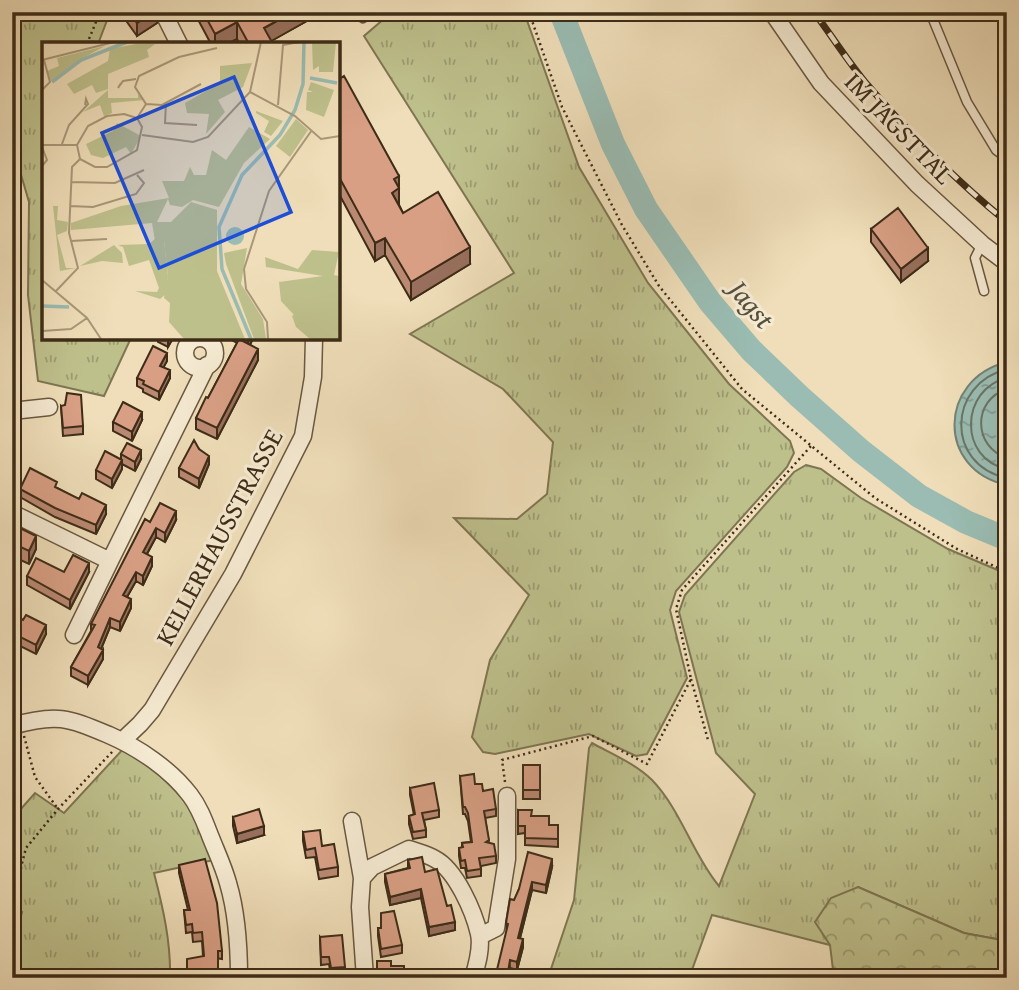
<svg xmlns="http://www.w3.org/2000/svg" width="1019" height="990" font-family="'Gentium Book Plus',serif">
  <defs>
    <pattern id="grass-tufts" width="24" height="20" patternUnits="userSpaceOnUse" patternTransform="scale(1.75)"><rect width="24" height="20" fill="#bec08c"/><path d="M3 7l-1-3M5 7V3M7 7l1-3M15 17l-1-3M17 17v-4M19 17l1-3" fill="none" stroke="#9c9c71"/></pattern>
    <pattern id="forest-crowns" width="20" height="18" patternUnits="userSpaceOnUse" patternTransform="scale(1.75)"><rect width="20" height="18" fill="#bec08c"/><path d="M2 6a3 3 0 1 1 6 0M12 15a3 3 0 1 1 6 0" fill="none" stroke="#9c9c71"/></pattern>
    <pattern id="water-ripples" width="26" height="14" patternUnits="userSpaceOnUse" patternTransform="scale(1.75)"><rect width="26" height="14" fill="#9abcb2"/><path d="M2 4q2-2 4 0t4 0M15 11q2-2 4 0t4 0" fill="none" stroke="#7f9990"/></pattern>
  </defs>
  <rect width="100%" height="100%" fill="#efdeb9"/>
  <filter id="stains"><feTurbulence type="fractalNoise" baseFrequency=".00286" numOctaves="4"/><feColorMatrix values="0 0 0 0 .2 0 0 0 0 .09 0 0 0 0 .02 0 0 0 .5 -.17"/></filter>
  <radialGradient id="worn" r=".72"><stop offset=".6" stop-color="#630" stop-opacity="0"/><stop offset="1" stop-color="#630" stop-opacity=".3"/></radialGradient>
  <path fill="url(#grass-tufts)" stroke="#7e7652" stroke-width="2" d="M12,12H108L109,15L98,44H44V338H131L104,396L38,381L28,295L29,202L12,144Z
    M392,12H524L579,167L648,283L729,384L790,441L794,453L787,467L676,591L670,610L687,678L647,754L636,756L589,734L495,754L483,752L472,737L490,660L529,595L454,518L517,519L547,494L553,442L503,389L410,334L514,273L364,36Z
    M806,465L821,469L861,498L948,549L1007,574V941L964,933L858,887L830,945L712,915L689,978H548L574,900L589,748L592,743C612,754 636,764 652,780C681,810 693,855 719,886L755,794L716,753L679,612L685,595L794,472Z
    M124,748C151,767 176,787 195,815C203,828 208,845 214,860L154,873C163,908 171,942 170,978H12V946L22,912L12,910V819L35,793L64,813Z"/>
  <path fill="url(#forest-crowns)" stroke="#7e7652" stroke-width="2" d="M858,887L964,933L1007,941V978H834L830,945L815,922L831,898Z"/>
  <path fill="url(#water-ripples)" stroke="#758274" stroke-width="2" d="M1007,362V485C936,470 938,379 1007,362Z"/>
  <g fill="none" stroke-linecap="round" stroke-linejoin="round">
    <path stroke="#6c7464" stroke-width="2" d="M1007,369C947,384 945,465 1007,478
      M1007,378C960,389 958,459 1007,469
      M1007,389C972,400 973,447 1007,458"/>
    <path stroke="#9abcb2" stroke-width="24" d="M561,12L613,144L646,209L710,302L751,350L800,397L861,451L919,496L966,522L1007,539"/>
    <g stroke="#6a5840" stroke-width="11">
      <path id="service" d="M355,12L363,18L370,12
        M930,12L967,102L996,150L1007,158
        M982,244L975,258L984,291"/>
    </g>
    <g stroke="#6a5840" stroke-width="19">
      <path id="minor" d="M163,12L179,44
        M772,12L821,83L917,184L982,244L1007,263
        M185 353a15 15 0 1 1 30 0a15 15 0 1 1-30 0Z
        M12,411L49,407
        M12,513L110,561L207,365
        M74,635L110,561
        M12,726C57,713 68,718 109,735C139,748 170,769 190,795C200,808 205,823 211,838C217,853 224,868 228,883C237,913 239,947 239,978
        M122,741L140,724L152,710L233,574L303,436L313,377L314,338
        M352,821L362,878L360,907L365,978
        M362,878L372,867L409,849C417,852 427,854 435,859C456,870 474,912 479,934C482,948 477,965 473,978
        M480,936L496,928L507,859V796"/>
    </g>
    <path stroke="#3e2c17" stroke-width="2.5" stroke-dasharray="2 3.5" stroke-linecap="butt" d="M529,12L562,107L622,225L659,286L742,389L875,498L957,549L1007,572
      M87,44L100,12
      M691,679L708,740
      M24,736L35,777L58,809
      M505,782L502,760L593,736L647,764L691,679L676,609L682,590L811,446
      M12,934L20,896L21,867L26,848L58,809L113,751"/>
    <use href="#service" stroke="#f5ead2" stroke-width="8"/>
    <use href="#minor" stroke="#f5ead2" stroke-width="16"/>
    <g stroke="#3e2c17" stroke-width="7">
      <path id="rail" d="M814,12C831,35 847,60 865,82C908,132 955,180 1007,222"/>
    </g>
    <use href="#rail" stroke="#f5ead2" stroke-width="4.5" stroke-dasharray="13" stroke-linecap="butt"/>
  </g>
  <path fill="#ba8972" stroke="#3e2c17" stroke-width="2" d="M122,12H157V23L137,36L122,15Z
    M194,12H314V17L271,41L273,44H240L237,39L227,44H211Z
    M338,80L403,213L470,264L411,300L385,255L375,261L338,192Z
    M871,229L928,261L901,282L871,242Z
    M158,338H173L168,347L158,342Z
    M228,338H253L250,345L258,360L217,439L196,429V418L208,398L237,343Z
    M167,361L163,367L170,378L159,400L143,392V389L137,386V378Z
    M61,406L83,426V434L63,436Z
    M142,420L132,441L113,431V422Z
    M12,427H14L15,458H12Z
    M199,449L209,464L199,488L179,477V468Z
    M121,454L141,459L135,471L122,464V469L112,488L96,479V470L121,459Z
    M57,488L106,514L96,534L55,517L20,497V489Z
    M176,520L165,542L156,537L147,554L152,566L143,585L136,581L127,597L131,608L120,631L110,627L101,649L103,659L88,685L71,676V667L91,631V624L150,522Z
    M12,524L36,549L29,564L12,556Z
    M64,572H89L70,609L27,585V576Z
    M23,620L46,634L36,654L12,642V621Z
    M523,765H540V799H523Z
    M460,776L475,784L483,791L496,809V816L485,818L489,843L496,856V863L481,866V876L467,878L465,868H461L459,856V848H462V843L471,842L468,821L465,814H463Z
    M410,788L439,810V817L424,820L426,830V837L413,839L409,824V816L414,815L410,795Z
    M518,810L549,825H558V847L525,845V833L518,834Z
    M233,817L264,835L237,843L233,826Z
    M303,832L322,846L338,867V876L319,879L315,857L306,858L303,841Z
    M408,860L425,872L447,906L455,930L429,936L421,898L390,905L385,882V874L408,868Z
    M179,865L222,951V959L203,956L202,941L193,942L192,932L186,933L184,910H188L179,873Z
    M552,867L546,893L532,890L520,938L523,947L517,970L510,968L506,923L519,889Z
    M378,928H381L402,945V953L381,957L378,936Z
    M320,937L345,967V975L331,976L329,964L321,965Z"/>
  <path fill="#976f5c" stroke="#3e2c17" stroke-width="2" d="M153,12H157V23L137,36V23Z
    M293,12H314V17L266,44L264,28Z
    M237,22V39L227,44H215V34Z
    M399,176V206L392,193L394,179Z
    M385,238V255L375,261V243Z
    M470,247V264L411,300V282Z
    M928,248V261L901,282V269Z
    M168,338H173L168,347Z
    M249,338H253L248,349V340Z
    M258,349V360L217,439V428Z
    M167,353V361L160,374V366Z
    M170,370V378L159,400V392Z
    M142,412V420L132,441V432Z
    M141,450V459L135,471V462Z
    M209,456V464L199,488V479Z
    M122,460V469L112,488V479Z
    M106,505V514L96,534V525Z
    M176,511V520L165,542V533Z
    M156,528V537L143,561V552Z
    M36,536V549L29,564V551Z
    M152,557V566L143,585V576Z
    M89,563V572L70,609V600Z
    M136,572V581L123,604V595Z
    M131,599V608L120,631V622Z
    M110,618V627L98,656V647Z
    M46,625V634L36,654V645Z
    M103,650V659L88,685V676Z
    M264,826V835L237,843V834Z
    M552,859V867L546,893V885Z
    M532,882V890L518,946V938Z
    M421,889V898L390,905V897Z
    M455,922V930L429,936V927Z
    M523,939V947L517,970V962Z"/>
  <path fill="#d89f84" stroke="#3e2c17" stroke-width="2" d="M129,12H153L137,23Z
    M203,12H293L264,28L273,44H249L237,22L215,34Z
    M344,76L399,176L394,179L399,188L392,193L403,213L438,192L470,247L411,282L385,238L375,243L338,175V80Z
    M898,208L928,248L901,269L871,229Z
    M239,339L258,349L217,428L196,418L206,397L208,398Z
    M153,346L167,353L160,366L170,370L159,392L143,384L144,381L137,378Z
    M67,393L81,395L83,426L63,428L61,406L65,405Z
    M123,402L142,412L132,432L113,422Z
    M12,427H14L15,449H12Z
    M194,440L199,449L209,456L199,479L179,468Z
    M127,443L141,450L135,462L121,454Z
    M105,451L122,460L112,479L96,470Z
    M30,468L57,482L55,487L79,499L82,493L106,505L96,525L55,508L20,489Z
    M160,503L176,511L165,533L156,528L143,552L152,557L143,576L136,572L123,595L131,599L120,622L110,618L98,647L103,650L88,676L71,667L95,625L91,624L145,519L150,522Z
    M12,524L36,536L29,551L12,543Z
    M73,555L89,563L70,600L27,576L36,558L64,572Z
    M26,615L46,625L36,645L12,633V621L15,616L23,620Z
    M523,765H540V790H523Z
    M474,774L475,784H482L483,791L493,789L496,809L484,811L489,840L486,842L494,844L496,856L479,858L481,869L467,871L465,860L461,861L459,848L463,847L462,843L472,842L468,813L465,807H463L460,776Z
    M434,783L439,810L422,813L426,830L413,832L409,816L415,814L410,788Z
    M259,809L264,826L237,834L233,817Z
    M518,810H532L531,816H549V825H558V839L525,838V826H518Z
    M320,830L322,846L334,844L338,867L319,870L315,848L306,850L303,832Z
    M528,852L552,859L546,885L532,882L518,938L523,939L517,962L510,960L507,978H495L508,924L506,923L510,899L514,900L519,889Z
    M422,857L425,872L437,869L447,906L451,905L455,922L429,927L421,889L390,897L385,874L410,868L408,860Z
    M205,859L217,903L222,951H218V978H187V959L204,956L202,932L193,933L192,924L186,925L184,910H190L179,865Z
    M394,911L402,945L381,949L378,928H381V913Z
    M342,935L345,967L331,968L329,957H321L320,937Z
    M377,961H391V966H404V978H384V976H377Z
    M428,975L443,977V978H428Z"/>
  <g text-anchor="middle" stroke-width="6" stroke-linejoin="round" paint-order="stroke">
    <g font-size="26" fill="#3e2c17" stroke="#f5ead2">
      <text transform="translate(899 128) rotate(46)" y="9">IM JAGSTTAL</text>
      <text transform="translate(219 537) rotate(-62)" y="9">KELLERHAUSSTRASSE</text>
    </g>
    <g font-size="28" font-style="italic" fill="#55503e" stroke="#f5ead2">
      <text transform="translate(752 304) rotate(50)" y="10">Jagst</text>
    </g>
  </g>
  <g transform="translate(42 42)">
    <rect width="298" height="298" fill="#efdeb9"/>
    <path d="M94,2H113L105,8L107,15L66,32V47L54,51L50,43L32,52L25,42L66,19L68,7ZM63,4L37,18L9,39L5,29L17,24L15,16ZM210,21L201,45L176,58L183,70L164,92L167,72L145,71L143,61L178,41V24ZM66,48V56H96V52L102,58L69,61L70,71L62,74L58,63L41,70ZM214,71V69L241,79L229,94L222,90L227,79ZM254,77L266,88L248,115L234,104ZM75,81L99,94L89,112L84,105L61,116L49,113L44,102L71,89ZM207,85L228,97L202,121L177,165L151,158L140,165L128,163L126,157L115,180H129L149,160L175,168V229L203,297H142L127,280L128,261L122,256L126,234L122,199H113L110,181L29,188V181L79,164L127,156L120,139H142L148,125L152,133H164L170,108L184,118ZM11,164H16L15,178L26,180L25,189L15,193L24,226H34L18,229ZM72,203L80,211L81,221L60,219L38,224ZM205,206L199,242L221,277L224,297H212L184,222L182,211ZM270,208L297,210L292,233L297,234V293L252,273L239,259L237,240L281,234L224,225L223,215L256,227Z" fill="#bec08c"/>
    <path d="M115,195L122,199L126,234L124,252L118,257L93,249L115,250L117,246L107,218L87,224L81,205L76,203L107,202ZM254,271L297,293V297H268L254,285L250,274Z" fill="#bec08c"/>
    <path d="M270,0H294L291,30H277V24L271,28ZM269,40L292,48L282,75L264,68L265,50H271L266,48Z" fill="#bec08c"/>
    <path d="M184 194a9 9 0 1 1 18 0a9 9 0 1 1-18 0Z" fill="#9abcb2"/>
    <path fill="none" stroke="#9abcb2" stroke-width="3.5" d="M268,36L295,41M10,40L39,18L85,0M0,264L27,265M209,297L180,227L177,185L200,133L238,93L253,68L261,42L262,0"/>
    <path fill="none" stroke="#a89778" stroke-width="2" d="M0,18L72,0M79,41L76,46L81,39L94,37M0,48L8,40L2,18M208,50L253,74L279,97L298,94M124,61L123,81L155,83M104,62L120,63L159,42M236,63L241,3L257,0M82,72L95,76L100,85L95,108L65,125H53L38,117L35,103L46,84L65,74ZM95,76L104,62L93,45L97,34L137,15L175,6M100,93L151,100L166,95L208,50L219,0M20,102L27,83L46,62L44,57L43,63M0,103H35M0,105L5,118L0,124M29,140L73,141L102,128M28,164L51,165L94,152L102,141L95,133M29,199L65,197M0,238L45,276L59,297M14,249L36,226L27,191L30,125L38,117M0,289L29,287L45,276M226,297L225,280L204,247L202,227L227,149L270,88"/>
    <path fill="#1d4ed8" fill-opacity="0.15" stroke="#1d4ed8" stroke-width="3.5" d="M192,35L249,170L117,226L60,91Z"/>
    <rect width="298" height="298" fill="none" stroke="#3e2c17" stroke-width="3.5"/>
  </g>
  <rect width="1019" height="990" fill="none" stroke="#efdeb9" stroke-width="42"/>
  <rect x="14" y="14" width="991" height="962" fill="none" stroke="#3e2c17" stroke-width="3.5"/>
  <rect x="21" y="21" width="977" height="948" fill="none" stroke="#3e2c17" stroke-width="2"/>
  <rect width="100%" height="100%" filter="url(#stains)"/>
  <rect width="100%" height="100%" fill="url(#worn)"/>
</svg>
